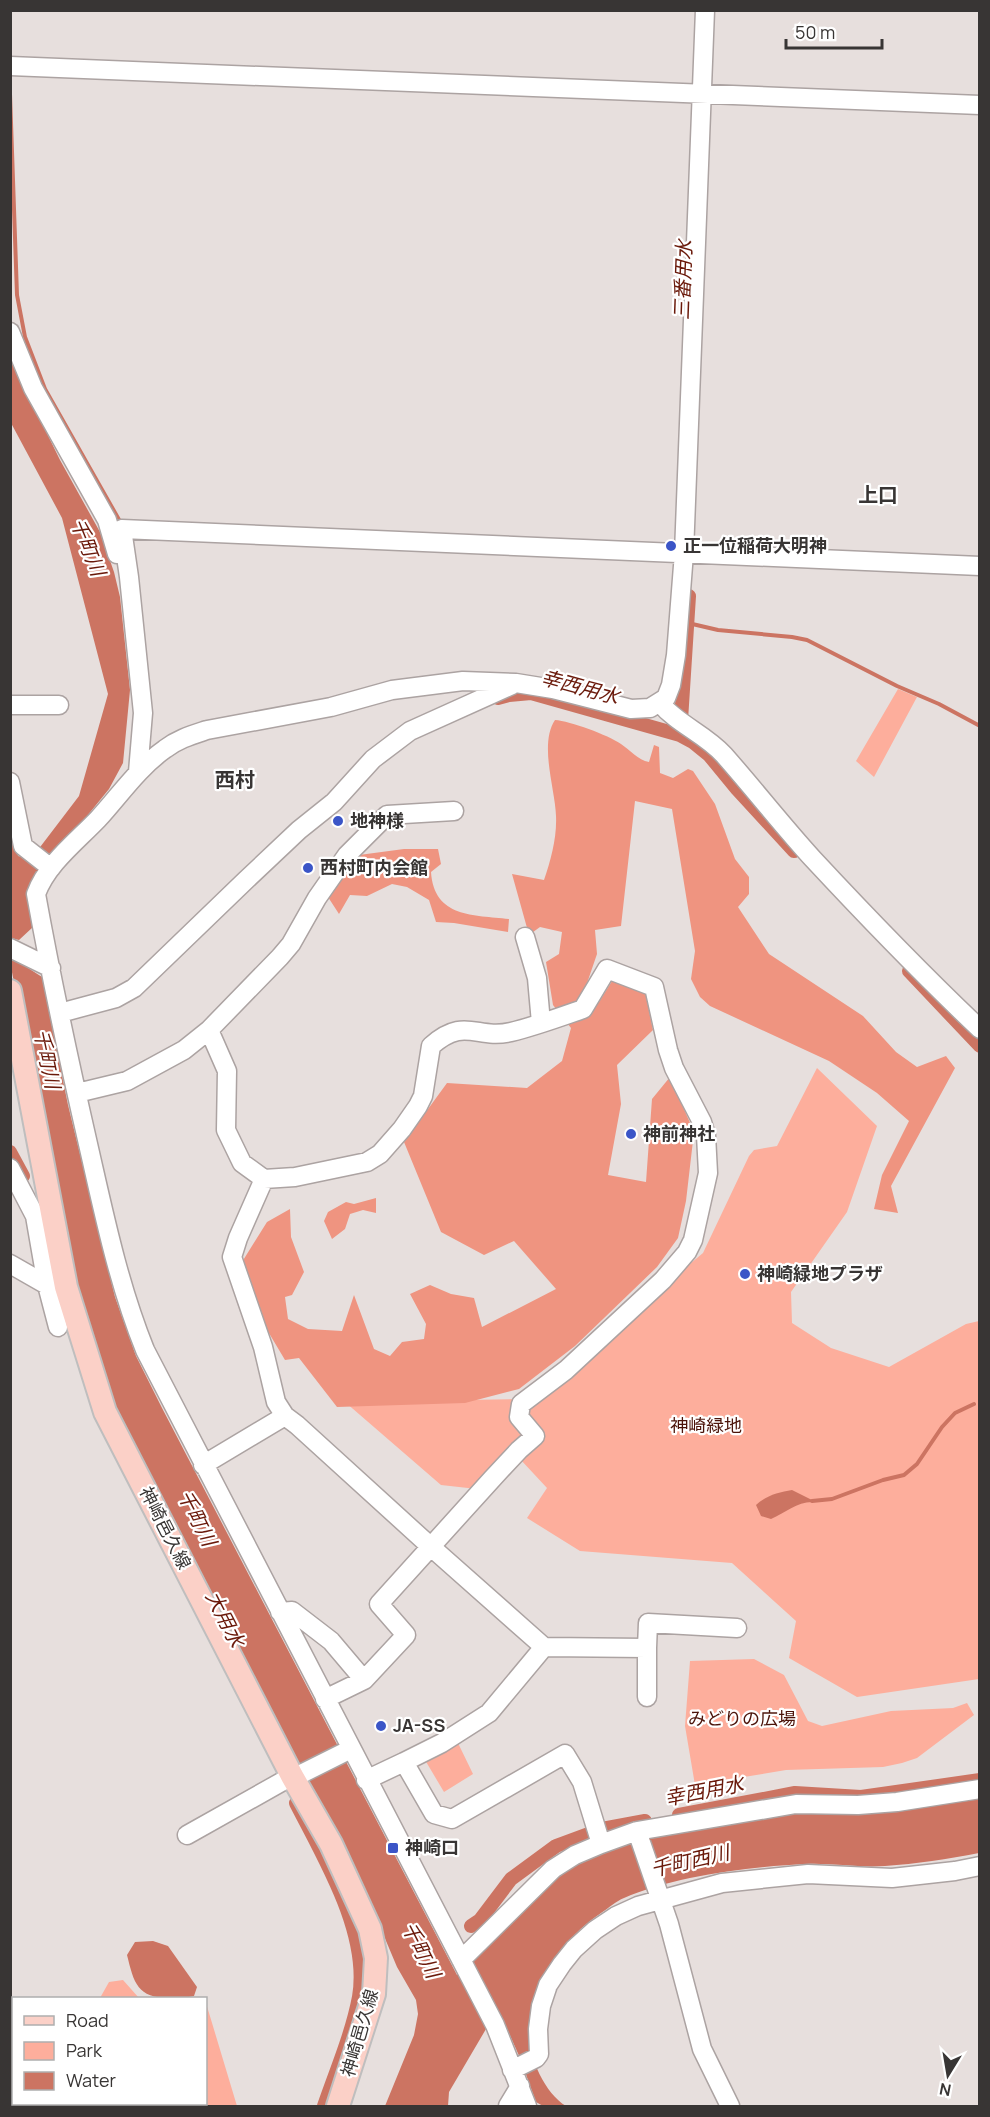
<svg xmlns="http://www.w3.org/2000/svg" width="990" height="2117" font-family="Manrope,'Noto Sans JP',sans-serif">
  <rect width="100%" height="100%" fill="#e7dfdd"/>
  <path fill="#fdae9c" d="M898,689L917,697L874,777L856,761Z
    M817,1068L877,1126L847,1212L791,1292L792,1323L831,1348L889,1367L966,1324L979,1321V1679L857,1697L789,1658L796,1621L732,1563L580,1551L527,1518L547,1488L520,1459L477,1489L441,1485L345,1402L528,1399L703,1253L749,1156L754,1150L777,1146Z
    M754,1659L784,1675L808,1721L822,1726L891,1711L953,1708L967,1703L974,1715L917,1758L902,1763L883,1767L786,1770L695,1785L685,1726L690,1661Z
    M457,1741L473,1774L444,1792L425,1760Z
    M123,1980L139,1998H100L109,1982Z
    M206,2003L237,2106H28V2104H206Z"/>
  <path fill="#ef9480" d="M555,720C570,721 608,735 621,744C630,750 638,760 649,762L654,745L659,747L660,773L673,778L688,769L693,771L715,804L735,859L749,877V894L738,907L769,954L863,1016L896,1052L917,1067L946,1056L955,1068L891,1186L898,1213L874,1209L882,1175L909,1121L877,1093L829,1061L710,1006L700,997L691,979L695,951L672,809L635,801L621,926L595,930L597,954L584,992L599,1002L612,981L645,991L653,1030L617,1065L621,1104L608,1175L646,1182L652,1099L670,1077L694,1132L686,1201L678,1238L657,1267L575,1346L519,1389L465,1403L337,1407L299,1358L285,1360L254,1308L242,1262L267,1222L290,1209L291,1237L304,1272L292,1295L285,1297L288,1319L308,1329L342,1331L354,1295L374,1349L390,1356L402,1342L424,1339L426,1324L410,1294L430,1285L451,1294L474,1298L482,1327L556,1289L514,1241L484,1255L441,1232L404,1142L447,1083L527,1088L562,1061L571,1028L553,1005L546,962L559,954L562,932L540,927L529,935L512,874L544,880C551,860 557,837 556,816C555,788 539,744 555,720Z
    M404,849H438L441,864L431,872C434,918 474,915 509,919L508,932L454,923L436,922L429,900L407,887L392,884L367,896L350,895L339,914L328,897L341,875L359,855Z
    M376,1198V1213L363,1210L350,1214L345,1229L332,1239L324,1221L328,1212L346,1202L354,1204Z"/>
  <path fill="#cc7462" d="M11,360L60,460L100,532L114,572L120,597L130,690L123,763L109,789L44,869L28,893L39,962L68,1105L115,1297L136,1356L162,1408L457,1975L474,1961L544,1889L577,1863L627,1840L801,1809L979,1794V1853C948,1859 916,1864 885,1866C859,1868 833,1863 807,1864C754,1866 673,1876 624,1898C616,1901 609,1908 601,1913C563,1939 536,1977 529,2023C525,2050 543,2092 566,2106H543L536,2102L520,2058L501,2015L486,2029L449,2092L448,2106H385L414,2035L418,2014L416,2000L397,1967L373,1910L112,1416L74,1294L11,967L10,811L18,856L31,859L79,796L108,694L62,518L11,423Z
    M792,1490L812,1500V1502C797,1502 785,1513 771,1519L761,1516L756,1505C765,1496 779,1492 792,1490Z
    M153,1941L168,1946L197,1987L194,1996C185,1998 178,1998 170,1998C137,1998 134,1983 127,1955L135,1942Z"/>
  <path fill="#e7dfdd" d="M33,927L39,962L42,977L14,959L11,962V938L19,940Z"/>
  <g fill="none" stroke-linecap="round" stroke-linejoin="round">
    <path stroke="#cc7462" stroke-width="4" d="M10,94L17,295L25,337L45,389L122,525
      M688,623L718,630L792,637L807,640L897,686L939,704L980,726
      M812,1501L832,1499L883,1480L904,1475L917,1464L942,1427L955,1413L974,1404"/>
    <path stroke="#cc7462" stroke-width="14" d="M498,698L509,695L531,693L680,735L693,742L709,755L737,789L794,851
      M681,720L689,596
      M909,971L980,1046
      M10,1152L23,1176
      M296,1803C324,1858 370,1933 359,1997C352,2034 336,2071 324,2106
      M679,1815L795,1793L861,1797L980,1780
      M471,1926L480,1920L511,1879L556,1846L602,1829L645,1821"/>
    <g stroke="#aca3a2" stroke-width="21">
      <path id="minor" d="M10,66L980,105
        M10,332L33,388L107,520L117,554
        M660,703C677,724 705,734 724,755C754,789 782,825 813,859C867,917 922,974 980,1029
        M10,705H59
        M138,772L143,713L129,577L122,529L980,566
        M10,782L23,846L51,868
        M525,937L537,978L541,1023
        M10,948L51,968
        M60,1013L116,998L134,988L246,880L299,830L334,802L373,759L410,731L512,685
        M209,1030L227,1071L226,1130L242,1163L264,1179L295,1177L367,1162L380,1154L402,1129L418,1106L423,1096L431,1046C465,1016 476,1040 511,1032C536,1026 560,1017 583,1009L607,969L654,987L668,1050L674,1068L702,1122L706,1135L708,1173L693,1240L687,1252L663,1280L566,1370L521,1404L519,1417L535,1436L519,1450L492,1479L379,1604L406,1635L364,1680L325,1699
        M77,1093L127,1081L184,1050L209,1030L280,957L291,944L317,898L347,855L387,815L454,811
        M10,1168L35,1216L47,1285L58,1327
        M264,1179L238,1238L232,1257L263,1347L276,1402L285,1416L297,1425L430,1546L544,1647L489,1713L442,1743L404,1762L434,1814L452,1819L565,1754L582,1782L601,1844
        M10,1264L52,1288
        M203,1465L285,1416
        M280,1612L292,1611L331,1641L364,1680
        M544,1647L647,1648L648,1623L737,1628
        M647,1648V1697
        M366,1780L404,1762
        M637,1831L669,1924L702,2049L730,2106
        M187,1835L292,1776L299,1775L351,1749
        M461,1960L553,1869L575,1855L601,1844L637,1831L796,1804L858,1805L897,1802L980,1789
        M512,2070L536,2058L539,2054L538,2029L541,2006L548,1985L562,1964L574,1949L595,1930L616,1916L638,1906L722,1883L808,1874L892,1878L955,1871L980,1866
        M508,2106L520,2086
        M527,2106L495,2025L145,1350C118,1283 104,1214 88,1144C69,1061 51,977 36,894C47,864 76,842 98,819C120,795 138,768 165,749C178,739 192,735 207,730L331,707L392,690L463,681L516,683L553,689L631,709L650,708L666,698L671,685L676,655L684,553L705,10"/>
    </g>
    <g stroke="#bfbebe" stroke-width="26">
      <path id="major" d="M10,991L66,1287L105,1412L292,1776L331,1844L370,1929L376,1958L374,1994L338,2106"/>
    </g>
    <use href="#minor" stroke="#fff" stroke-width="18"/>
    <use href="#major" stroke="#fbd0c7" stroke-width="22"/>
  </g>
  <g fill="#3b55c7" stroke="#fff" stroke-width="2">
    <circle cx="671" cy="546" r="6"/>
    <circle cx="338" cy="821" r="6"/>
    <circle cx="308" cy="868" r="6"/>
    <circle cx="631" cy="1134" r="6"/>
    <circle cx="745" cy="1274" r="6"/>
    <circle cx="381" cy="1726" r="6"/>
    <rect x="387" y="1842" width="12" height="12" rx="3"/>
  </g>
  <g text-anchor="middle" stroke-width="4.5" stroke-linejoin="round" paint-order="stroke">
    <g font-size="18" font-weight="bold" fill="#383534" stroke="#fff" text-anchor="start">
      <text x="683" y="552">正一位稲荷大明神</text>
      <text x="350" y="827">地神様</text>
      <text x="320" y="874">西村町内会館</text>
      <text x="643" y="1140">神前神社</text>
      <text x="757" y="1280">神崎緑地プラザ</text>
      <text x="393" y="1732">JA-SS</text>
      <text x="405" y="1854">神崎口</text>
    </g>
    <g font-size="18" fill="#4c140a" stroke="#fff">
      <text x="706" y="1432">神崎緑地</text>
      <text x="742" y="1725">みどりの広場</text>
    </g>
    <g font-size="18" fill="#383534" stroke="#fff">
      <text transform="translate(165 1528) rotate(63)" y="6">神崎邑久線</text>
      <text transform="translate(360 2033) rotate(-74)" y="6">神崎邑久線</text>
    </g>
    <g font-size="20" font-style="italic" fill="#6a190a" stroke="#fff">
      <text transform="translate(683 280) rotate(-88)" y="7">三番用水</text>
      <text transform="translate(88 547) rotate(68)" y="7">千町川</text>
      <text transform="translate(580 687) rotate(15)" y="7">幸西用水</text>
      <text transform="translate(47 1059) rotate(78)" y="7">千町川</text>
      <text transform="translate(197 1518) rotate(63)" y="7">千町川</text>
      <text transform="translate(225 1619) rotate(63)" y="7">大用水</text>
      <text transform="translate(704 1791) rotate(-11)" y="7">幸西用水</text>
      <text transform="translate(690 1861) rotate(-13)" y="7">千町西川</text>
      <text transform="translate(421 1950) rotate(63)" y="7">千町川</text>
    </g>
    <g font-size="20" font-weight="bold" fill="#383534" stroke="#fff">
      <text x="878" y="502">上口</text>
      <text x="235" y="787">西村</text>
    </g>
  </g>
  <rect width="990" height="2117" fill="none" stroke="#383534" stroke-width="24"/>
  <rect x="12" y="1997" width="195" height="108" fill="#ffffff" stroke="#afaeae" stroke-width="1.5"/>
  <rect x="24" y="2016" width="30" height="9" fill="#fbd0c7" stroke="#afaeae" stroke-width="1.5"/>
  <text x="66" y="2027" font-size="18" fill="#383534">Road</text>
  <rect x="24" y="2042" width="30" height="18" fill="#fdae9c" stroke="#afaeae" stroke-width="1.5"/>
  <text x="66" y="2057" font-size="18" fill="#383534">Park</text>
  <rect x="24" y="2072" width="30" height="18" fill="#cc7462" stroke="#afaeae" stroke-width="1.5"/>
  <text x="66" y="2087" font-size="18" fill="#383534">Water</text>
  <g transform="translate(948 2075) rotate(191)" stroke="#ffffff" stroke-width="4.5" paint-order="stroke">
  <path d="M0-4.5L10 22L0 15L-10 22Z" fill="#383534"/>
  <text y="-9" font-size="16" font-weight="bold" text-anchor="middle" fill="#383534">N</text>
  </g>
  <path d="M786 39v9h96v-9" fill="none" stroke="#383534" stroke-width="3"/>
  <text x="795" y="39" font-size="18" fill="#383534" stroke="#ffffff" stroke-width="4.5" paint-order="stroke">50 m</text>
</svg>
